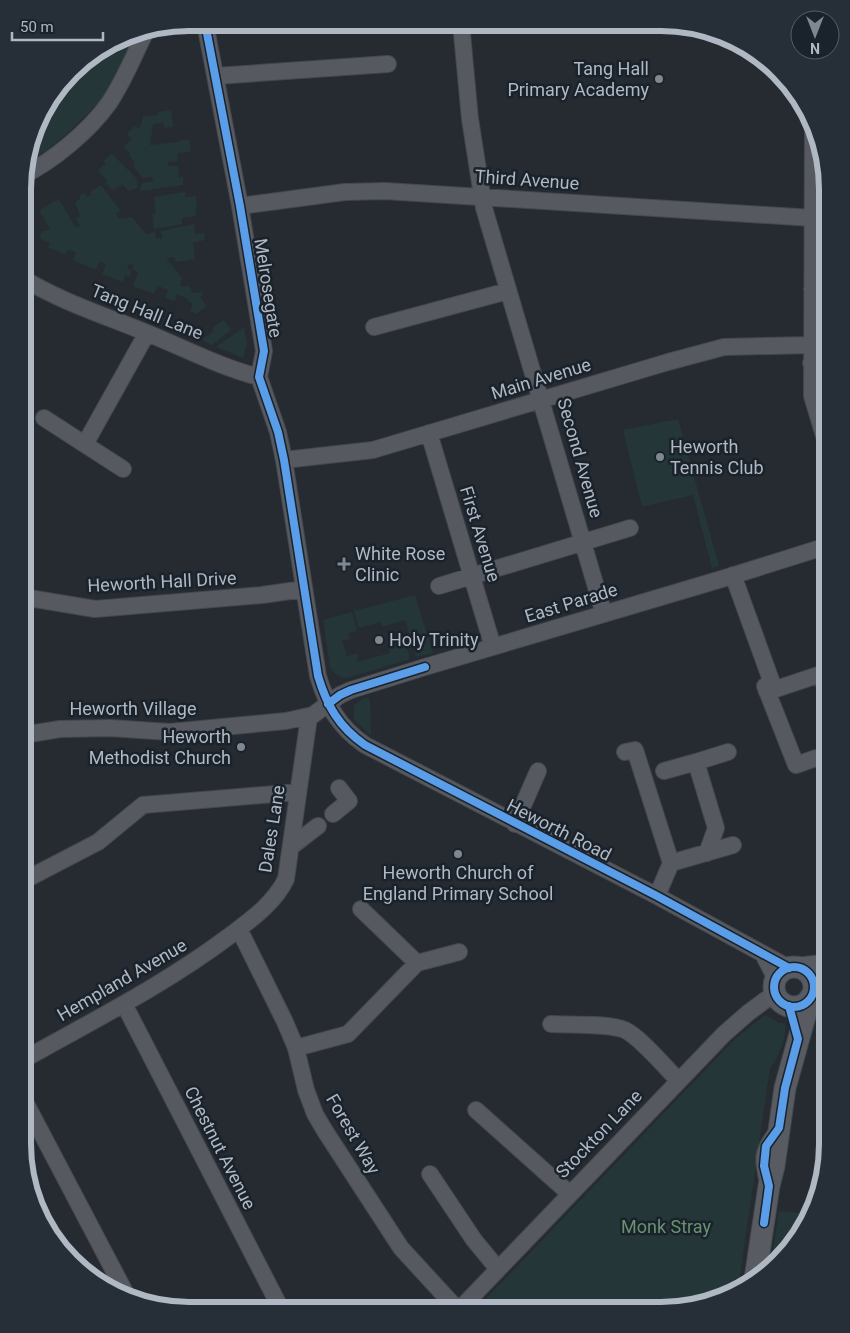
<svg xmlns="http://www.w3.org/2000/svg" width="850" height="1333" font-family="Roboto,sans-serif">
  <rect width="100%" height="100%" fill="#262b31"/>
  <path fill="#243637" d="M137,33C129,50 122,68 112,84C97,108 50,152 25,164L40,115L79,64L125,35Z
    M171,110L173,127L165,128L163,123L153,124L150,145L178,142L179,141L189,139L191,152L177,153L178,161L168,162V166H178L179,177H183V185L140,191L142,183L153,181L152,177L143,178L133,166L135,164L129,155L130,153L124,147L132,139L127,134L134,126L138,129L141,125L143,116L158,115V112Z
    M112,154L137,179V188L128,191L109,167L123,184L113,191L106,183L107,181L98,170L106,164L104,161Z
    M101,185L120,210L116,214L119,219L132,217L146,234L155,232L156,239L162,238L161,231L194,224L195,234L204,233L205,240L193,243L195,259L176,262L174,257L166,258L182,278L180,286L184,287L189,285L193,293L201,292L203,295L200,297L207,306L196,314L190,311L193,303L188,301V299L177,294L175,301L165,298L168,290L158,286L154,294L133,286L138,272L132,269L134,265L129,264L127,269L132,270L130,277L125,275L122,282L102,274L106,264L99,262L96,270L94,269L73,260L76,252L67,250L65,255L48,247L50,243L39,238L43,231L50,230L39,210L59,199L75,227L80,226L76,219L80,216L75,203L80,199L79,196L85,193L87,197L91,195L90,192Z
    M185,192L186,197L196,196L197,208H195L196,216L182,218V224L154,229L152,214L156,213L154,197Z
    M822,223L827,230V294L821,283L820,224Z
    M224,320L231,330L212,345L202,340L214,331L212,328Z
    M244,327L247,344L243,358L216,347Z
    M678,419L719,566L712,568L693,495L642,507L623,430Z
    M415,595L433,653L416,657L405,620L382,627L381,622L359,628L354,611Z
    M352,612L357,631L348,633L350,639L342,641L347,656L358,653L359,658L356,659L357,662L390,653L389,648L406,644L410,659L347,678C339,678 334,673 330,667L323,620Z
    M366,697L370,700L371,736L354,720V705Z
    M765,1015L779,1023H785C787,1039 779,1056 770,1068L738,1289L725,1298L662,1310H475L735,1039Z
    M779,1211L807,1214L799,1237L770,1270Z"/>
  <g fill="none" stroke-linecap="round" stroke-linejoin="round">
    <g stroke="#44474c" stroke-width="18">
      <path id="minor" d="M205,23L240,206L264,351L259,377L278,432L284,460L318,676C327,706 339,727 365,745L657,896L789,968
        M461,23L470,119L484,208L604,614
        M216,76L388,64
        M813,122L812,396L827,446
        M24,175C53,161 90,130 109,103C124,81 134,55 146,31
        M813,193L827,192
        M240,206L345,192L385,191L813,218
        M24,279C62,302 106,316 147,333C184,348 220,367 259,377
        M812,289L827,307
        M374,327L508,291
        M811,363L827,348
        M44,418L123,469
        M429,433L493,647
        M85,444L147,333
        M284,460L373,450L668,362L724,347L811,345
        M733,575L772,683L765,686L796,765L816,758
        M439,586L630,528
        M23,597L95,609L262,595L304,589
        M767,692L821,674L827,694
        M23,735L60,729L110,728L170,732L286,721L313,715L340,695L351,690L425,667L725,578L827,546
        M625,752L635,750L671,863L657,896
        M696,762L728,752
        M664,771L696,762L716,828L707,853
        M333,814L349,801L339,788
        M515,824L538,771
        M292,846L318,826
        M671,863L733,845
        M23,881L98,842L143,805L298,792
        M361,909L417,963
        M239,929L285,1022L296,1048L306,1090L315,1114L325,1131L401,1248L458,1310
        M763,954L776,979
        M124,1004L281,1309
        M551,1024C571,1025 608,1023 625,1030C641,1038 665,1067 678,1080
        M296,1048L348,1034L417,963L459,952
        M23,1060C92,1021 164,985 228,937C249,921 274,904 286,879L309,717
        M23,1098L125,1292
        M476,1110L570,1194
        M430,1174L474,1240L498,1269
        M768,1182C762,1159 762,1152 776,1133
        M459,1310L724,1034L748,1013L775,993"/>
    </g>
    <g stroke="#43484e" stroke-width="23">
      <path id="major" d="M774 987a20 20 0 1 1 40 0a20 20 0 1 1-40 0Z
        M801,968L827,965
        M755,1279L769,1186L774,1166L785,1088L810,998"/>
    </g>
    <use href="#minor" stroke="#565a60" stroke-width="16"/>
    <use href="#major" stroke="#585c62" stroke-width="21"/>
    <path stroke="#3fa9f5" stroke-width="6" stroke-dasharray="12 6" stroke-linecap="butt" d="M756,1270L768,1271"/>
    <g stroke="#1a222b" stroke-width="11">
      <path id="cycleway" d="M205,23L240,206L264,351L259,377L278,432L284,460L318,676C327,706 339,727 365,745L657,896L789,968
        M328,704L340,695L351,690L425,667
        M774 987a20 20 0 1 1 40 0a20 20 0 1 1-40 0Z
        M764,1223L769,1186L764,1166L766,1146L779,1128L785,1088L798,1039L789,1006"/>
    </g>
    <use href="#cycleway" stroke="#5a9eea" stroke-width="8"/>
  </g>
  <g fill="#7f8790" stroke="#1a222b" stroke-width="2">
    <circle cx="659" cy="79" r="5"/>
    <circle cx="660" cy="457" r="5"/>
    <path d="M341.5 556.5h5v5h5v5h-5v5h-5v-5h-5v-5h5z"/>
    <circle cx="379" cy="640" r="5"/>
    <circle cx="241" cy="747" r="5"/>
    <circle cx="458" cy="854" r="5"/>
  </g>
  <g text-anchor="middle" stroke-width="5" stroke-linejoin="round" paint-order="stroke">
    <g font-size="18" fill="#afb8c3" stroke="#1a222b" text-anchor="start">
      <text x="649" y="75" text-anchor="end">Tang Hall<tspan x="649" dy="21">Primary Academy</tspan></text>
      <text x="670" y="453">Heworth<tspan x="670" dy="21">Tennis Club</tspan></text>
      <text x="355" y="560">White Rose<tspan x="355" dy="21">Clinic</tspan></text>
      <text x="389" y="646">Holy Trinity</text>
      <text x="231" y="743" text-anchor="end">Heworth<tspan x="231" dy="21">Methodist Church</tspan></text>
      <text x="458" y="879" text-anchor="middle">Heworth Church of<tspan x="458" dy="21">England Primary School</tspan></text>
    </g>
    <g font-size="18" fill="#afb8c3" stroke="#1a222b">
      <text transform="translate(527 180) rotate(4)" y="6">Third Avenue</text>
      <text transform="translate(268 288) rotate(81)" y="6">Melrosegate</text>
      <text transform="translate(147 312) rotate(22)" y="6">Tang Hall Lane</text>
      <text transform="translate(541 379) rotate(-17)" y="6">Main Avenue</text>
      <text transform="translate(580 458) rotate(74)" y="6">Second Avenue</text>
      <text transform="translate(480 534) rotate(73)" y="6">First Avenue</text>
      <text transform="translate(162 582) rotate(-3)" y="6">Heworth Hall Drive</text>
      <text transform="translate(571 603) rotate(-17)" y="6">East Parade</text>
      <text x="133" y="715">Heworth Village</text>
      <text transform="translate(272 829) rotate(-81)" y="6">Dales Lane</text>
      <text transform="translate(559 830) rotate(27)" y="6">Heworth Road</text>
      <text transform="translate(122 980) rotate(-30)" y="6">Hempland Avenue</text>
      <text transform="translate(353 1134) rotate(60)" y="6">Forest Way</text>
      <text transform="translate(599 1134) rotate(-46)" y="6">Stockton Lane</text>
      <text transform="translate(220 1148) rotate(63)" y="6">Chestnut Avenue</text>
    </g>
    <g font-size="18" fill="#689270" stroke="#1a222b">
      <text x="666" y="1233">Monk Stray</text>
    </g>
  </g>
  <path d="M0 0H850V1333H0ZM189 31H661A158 158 0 0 1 819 189V1144A158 158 0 0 1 661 1302H189A158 158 0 0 1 31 1144V189A158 158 0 0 1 189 31Z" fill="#262e37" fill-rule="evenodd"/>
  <path fill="none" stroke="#afb8c3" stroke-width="6" d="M189 31H661A158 158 0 0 1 819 189V1144A158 158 0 0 1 661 1302H189A158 158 0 0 1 31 1144V189A158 158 0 0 1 189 31Z"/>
  <g transform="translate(815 35) rotate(180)"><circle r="24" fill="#1a222b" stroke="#565e68"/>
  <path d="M0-4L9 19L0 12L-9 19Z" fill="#7f8790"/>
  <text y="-8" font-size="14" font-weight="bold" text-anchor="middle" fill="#afb8c3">N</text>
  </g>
  <path d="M12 32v8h91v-8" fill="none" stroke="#afb8c3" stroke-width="2.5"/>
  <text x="20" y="32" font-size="15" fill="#afb8c3" stroke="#1a222b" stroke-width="4" paint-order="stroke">50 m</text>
</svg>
